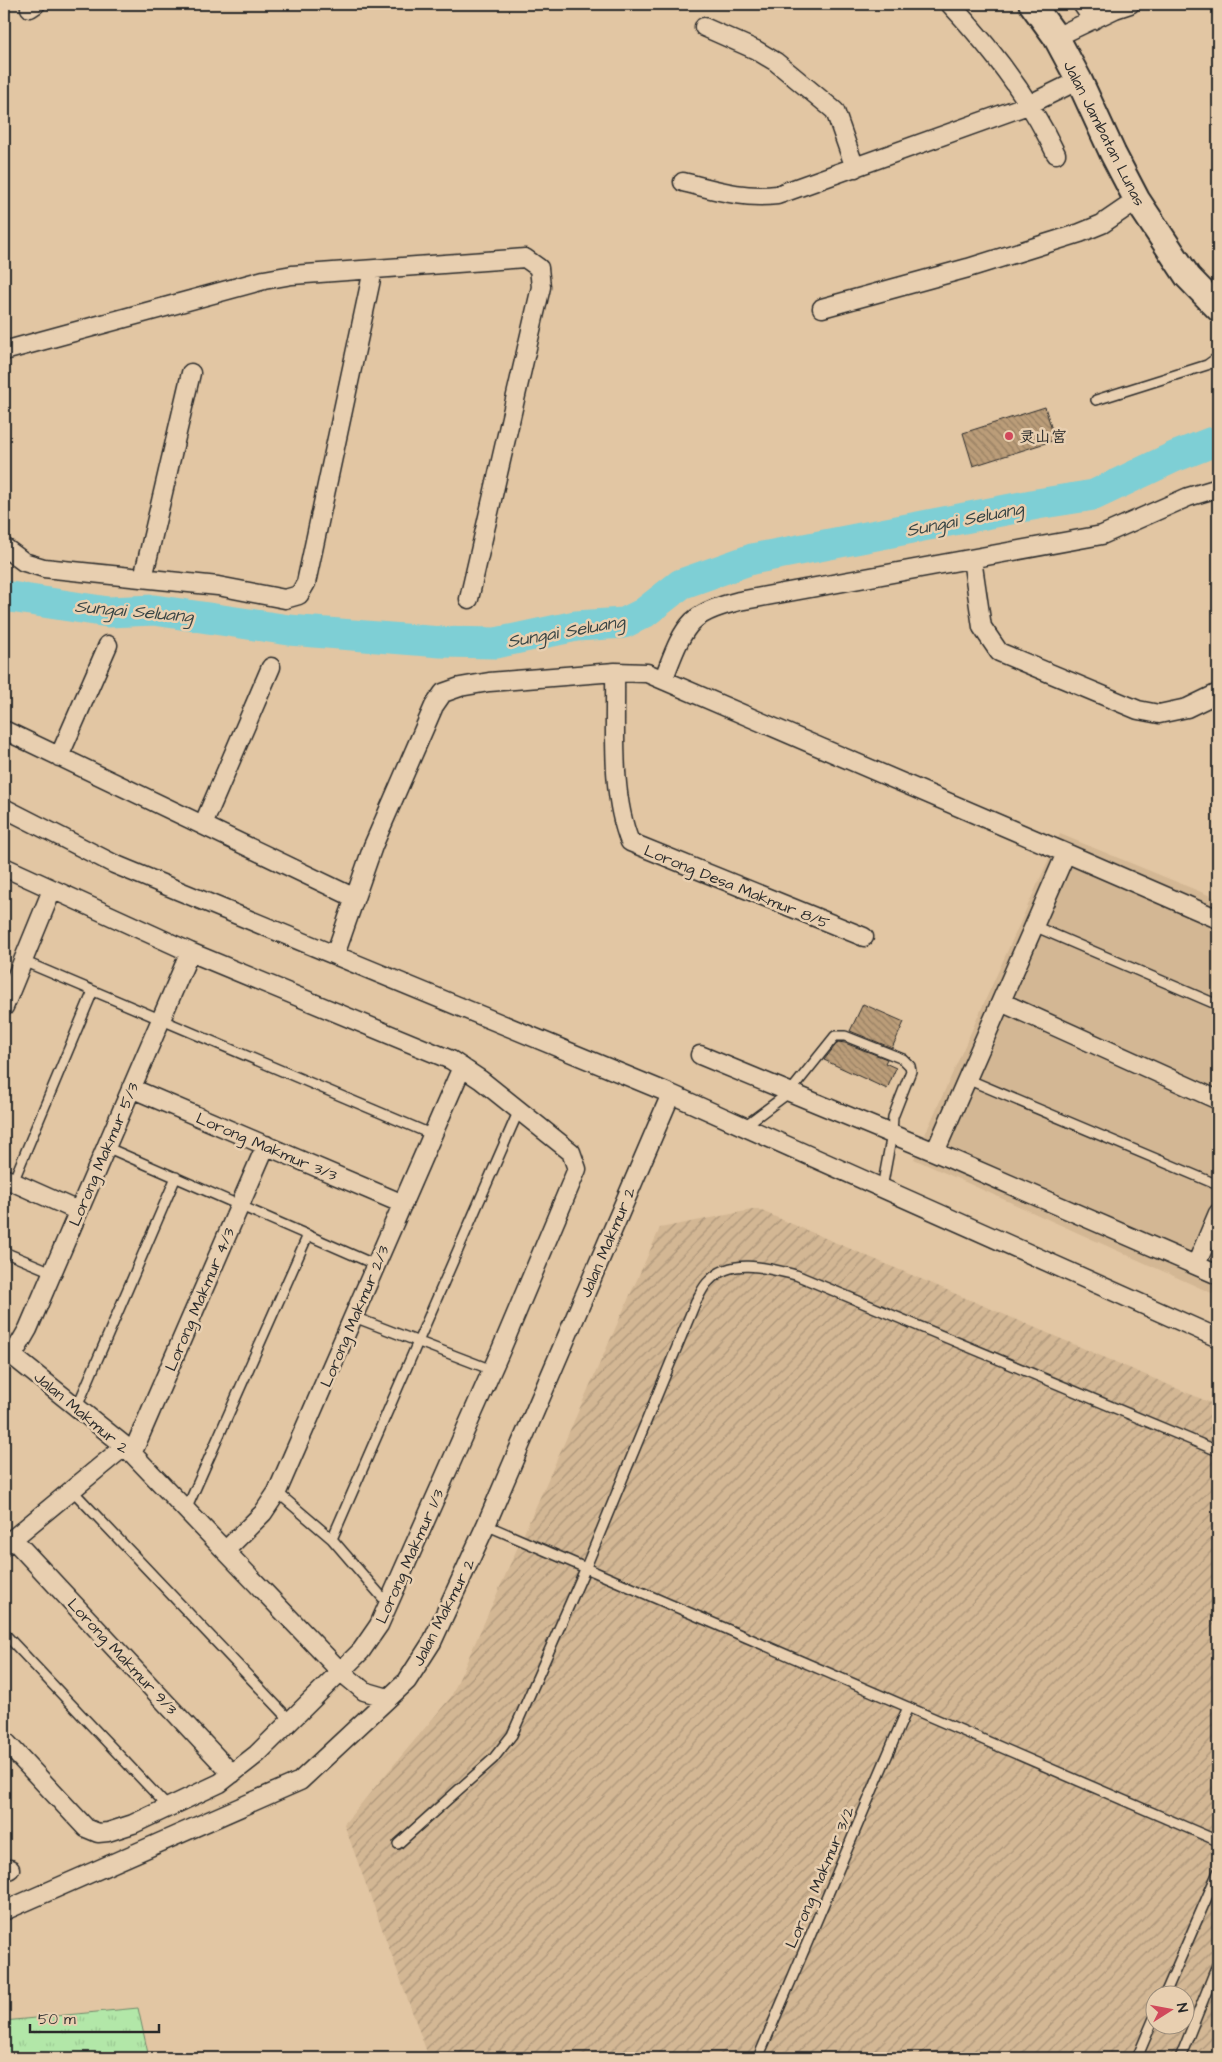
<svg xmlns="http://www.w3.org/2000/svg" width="1222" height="2062" font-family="'Architects Daughter','LXGW WenKai TC',sans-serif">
  <defs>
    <pattern id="industrial-furrows" width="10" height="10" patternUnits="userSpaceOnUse" patternTransform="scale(1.25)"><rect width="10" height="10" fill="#d3b794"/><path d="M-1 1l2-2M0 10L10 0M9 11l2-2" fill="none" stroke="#ab9579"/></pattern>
    <pattern id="grass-tufts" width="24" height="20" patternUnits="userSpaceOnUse" patternTransform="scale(1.25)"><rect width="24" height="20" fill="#b2e7a8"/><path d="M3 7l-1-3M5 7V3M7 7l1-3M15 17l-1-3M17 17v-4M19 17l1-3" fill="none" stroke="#99c691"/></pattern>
    <pattern id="building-back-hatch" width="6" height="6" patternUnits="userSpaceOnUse" patternTransform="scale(1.25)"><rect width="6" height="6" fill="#bb9d79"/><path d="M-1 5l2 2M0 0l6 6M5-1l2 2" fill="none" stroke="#988063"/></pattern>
  </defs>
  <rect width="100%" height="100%" fill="#e2c6a3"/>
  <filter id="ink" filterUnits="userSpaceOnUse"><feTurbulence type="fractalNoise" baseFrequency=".02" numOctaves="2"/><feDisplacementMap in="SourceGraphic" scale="10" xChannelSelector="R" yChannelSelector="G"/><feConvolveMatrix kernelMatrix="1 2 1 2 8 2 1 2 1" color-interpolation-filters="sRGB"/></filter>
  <g filter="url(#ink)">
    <path fill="#d3b794" d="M1060,834L1218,899V1296L914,1159Z"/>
    <path fill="url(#industrial-furrows)" fill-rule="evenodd" d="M757,1209L1218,1406V2058H429L344,1824L451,1697L660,1228ZM1154,1994H1184V2024H1154Z"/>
    <path fill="url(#grass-tufts)" stroke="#6e896a" d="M138,2008L149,2058H4V2021Z"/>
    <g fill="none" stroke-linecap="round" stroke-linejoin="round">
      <path stroke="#7ecfd5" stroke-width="31" d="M4,596L108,612L154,610L289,630L441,642L496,643L576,626L624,623L644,613L681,584L752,559L1037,504L1094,495L1174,457L1210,443L1218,442"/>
    </g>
    <path fill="url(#building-back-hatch)" stroke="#2b2b2b" d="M1045,407L1055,440L973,466L963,433Z
      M863,1004L904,1022L892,1048L850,1031Z
      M838,1042L845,1043L887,1059L885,1063L896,1068L887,1089L824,1060Z"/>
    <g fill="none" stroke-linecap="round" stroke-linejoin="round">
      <g stroke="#2b2b2b" stroke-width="12">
        <path id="lane" d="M1096,400L1207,365L1218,357
          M1034,926L1218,1005
          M23,961L433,1135
          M967,1079L1218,1185
          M743,1127L790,1092L835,1036H845L903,1059L910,1066L911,1071L893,1117L892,1134L882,1188
          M106,1147L376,1265
          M13,1182L93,991
          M4,1252L52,1272
          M354,1317L492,1370
          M77,1407L176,1177
          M72,1490L291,1721
          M277,1492L332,1539L388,1604
          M186,1510L308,1235
          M486,1525L1218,1841
          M332,1539L519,1110
          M4,1633L169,1808
          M398,1844L493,1759L512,1735L586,1567L696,1301C700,1295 703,1286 709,1281C731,1257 768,1268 796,1275L1218,1451
          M1165,1994L1218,1872
          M758,2058L908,1707
          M1137,2058L1154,2018
          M1180,2058L1218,1963"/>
      </g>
      <g stroke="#2b2b2b" stroke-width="21">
        <path id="street" d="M950,4C991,48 1031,100 1056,154
          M1082,4L1093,20
          M30,8L36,4
          M704,27L756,50L776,62L835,111L855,168
          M1056,37L1115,9L1130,4
          M683,182C716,190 742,199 777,195L1028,105L1079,80
          M822,308L968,268L1080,233L1102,224L1137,200
          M4,351L264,280L292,275L525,258L539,268L541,287L469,599
          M4,547L24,562L44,568L218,586L285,599L299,595L306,583L373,270
          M972,559L982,627L999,652L1138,710L1159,714L1187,708L1218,693
          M143,578L191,373
          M615,672C616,726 610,793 630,842L864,937
          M663,680C671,661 678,636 693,621C705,610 724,605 739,601L1102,535L1188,497L1218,488
          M4,730L355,898
          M59,757L108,645
          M4,808L114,864L671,1094L1218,1338
          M203,825L271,667
          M4,867L190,952L451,1060L481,1080L571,1152L577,1169L500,1352L379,1625L361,1651L257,1754L220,1783L133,1824L108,1832L98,1833L86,1828L4,1740
          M335,955L373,846L434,706L443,693L460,687L489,682L615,672L647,673L1066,853
          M1001,1002L1218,1100
          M4,1007L52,890
          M700,1055L935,1152L1218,1275
          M131,1088L403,1204
          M935,1152L1066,853L1218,919
          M4,1178L78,1211
          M1196,1265L1218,1213
          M4,1349L125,1446L340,1671L364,1691L388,1698
          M13,1355L28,1329L190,952
          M132,1454L266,1145
          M13,1539L232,1774
          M4,1546L125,1446
          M225,1551L263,1513L277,1492L462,1067
          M4,1872L10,1869
          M4,1911L300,1781L407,1681L432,1642L486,1525L671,1094"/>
      </g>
      <g stroke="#2b2b2b" stroke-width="29">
        <path id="secondary" d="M1032,4L1056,37L1079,80L1113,154L1137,200L1188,277L1218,308"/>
      </g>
      <use href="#lane" stroke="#e8cfb0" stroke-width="9"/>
      <use href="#street" stroke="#e8cfb0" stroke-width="18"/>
      <use href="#secondary" stroke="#e8cfb0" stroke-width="25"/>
    </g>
  </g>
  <circle fill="#d1495b" stroke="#e8cfb0" stroke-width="2" cx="1009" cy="436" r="5"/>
  <g text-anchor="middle" stroke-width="5" stroke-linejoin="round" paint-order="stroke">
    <g font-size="16" fill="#2b2b2b" stroke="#e8cfb0">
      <text transform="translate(1105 133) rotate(63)" y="6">Jalan Jambatan Lunas</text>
      <text transform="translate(737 886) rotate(22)" y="6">Lorong Desa Makmur 8/5</text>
      <text transform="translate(267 1146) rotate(23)" y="6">Lorong Makmur 3/3</text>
      <text transform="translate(103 1154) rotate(-67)" y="6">Lorong Makmur 5/3</text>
      <text transform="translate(607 1242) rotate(-67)" y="6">Jalan Makmur 2</text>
      <text transform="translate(199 1299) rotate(-67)" y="6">Lorong Makmur 4/3</text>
      <text transform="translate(354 1316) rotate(-67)" y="6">Lorong Makmur 2/3</text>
      <text transform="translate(82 1412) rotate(40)" y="6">Jalan Makmur 2</text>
      <text transform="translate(409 1556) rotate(-66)" y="6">Lorong Makmur 1/3</text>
      <text transform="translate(443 1612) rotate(-63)" y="6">Jalan Makmur 2</text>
      <text transform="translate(123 1656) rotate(47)" y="6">Lorong Makmur 9/3</text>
      <text transform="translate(819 1877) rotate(-67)" y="6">Lorong Makmur 3/2</text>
    </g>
    <g font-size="16" fill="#2b2b2b" stroke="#e8cfb0" text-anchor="start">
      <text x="1019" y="442">灵山宫</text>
    </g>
    <g font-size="18" font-style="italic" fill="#374444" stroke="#e8cfb0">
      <text transform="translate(965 519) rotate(-11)" y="6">Sungai Seluang</text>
      <text transform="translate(134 611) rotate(5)" y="6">Sungai Seluang</text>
      <text transform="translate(566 631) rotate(-10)" y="6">Sungai Seluang</text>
    </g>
  </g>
  <rect width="1222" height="2062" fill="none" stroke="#e8cfb0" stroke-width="20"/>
  <rect x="10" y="10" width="1202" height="2042" fill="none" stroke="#2b2b2b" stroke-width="2" filter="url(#ink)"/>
  <g transform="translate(1170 2010) rotate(79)"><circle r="24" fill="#e8cfb0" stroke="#9c8d7b"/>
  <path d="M0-4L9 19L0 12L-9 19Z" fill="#d1495b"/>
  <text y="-8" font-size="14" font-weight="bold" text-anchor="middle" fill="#2b2b2b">N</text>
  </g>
  <path d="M30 2024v8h129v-8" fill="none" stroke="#2b2b2b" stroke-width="2.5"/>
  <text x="38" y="2024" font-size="15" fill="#2b2b2b" stroke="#e8cfb0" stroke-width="4" paint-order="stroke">50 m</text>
</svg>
